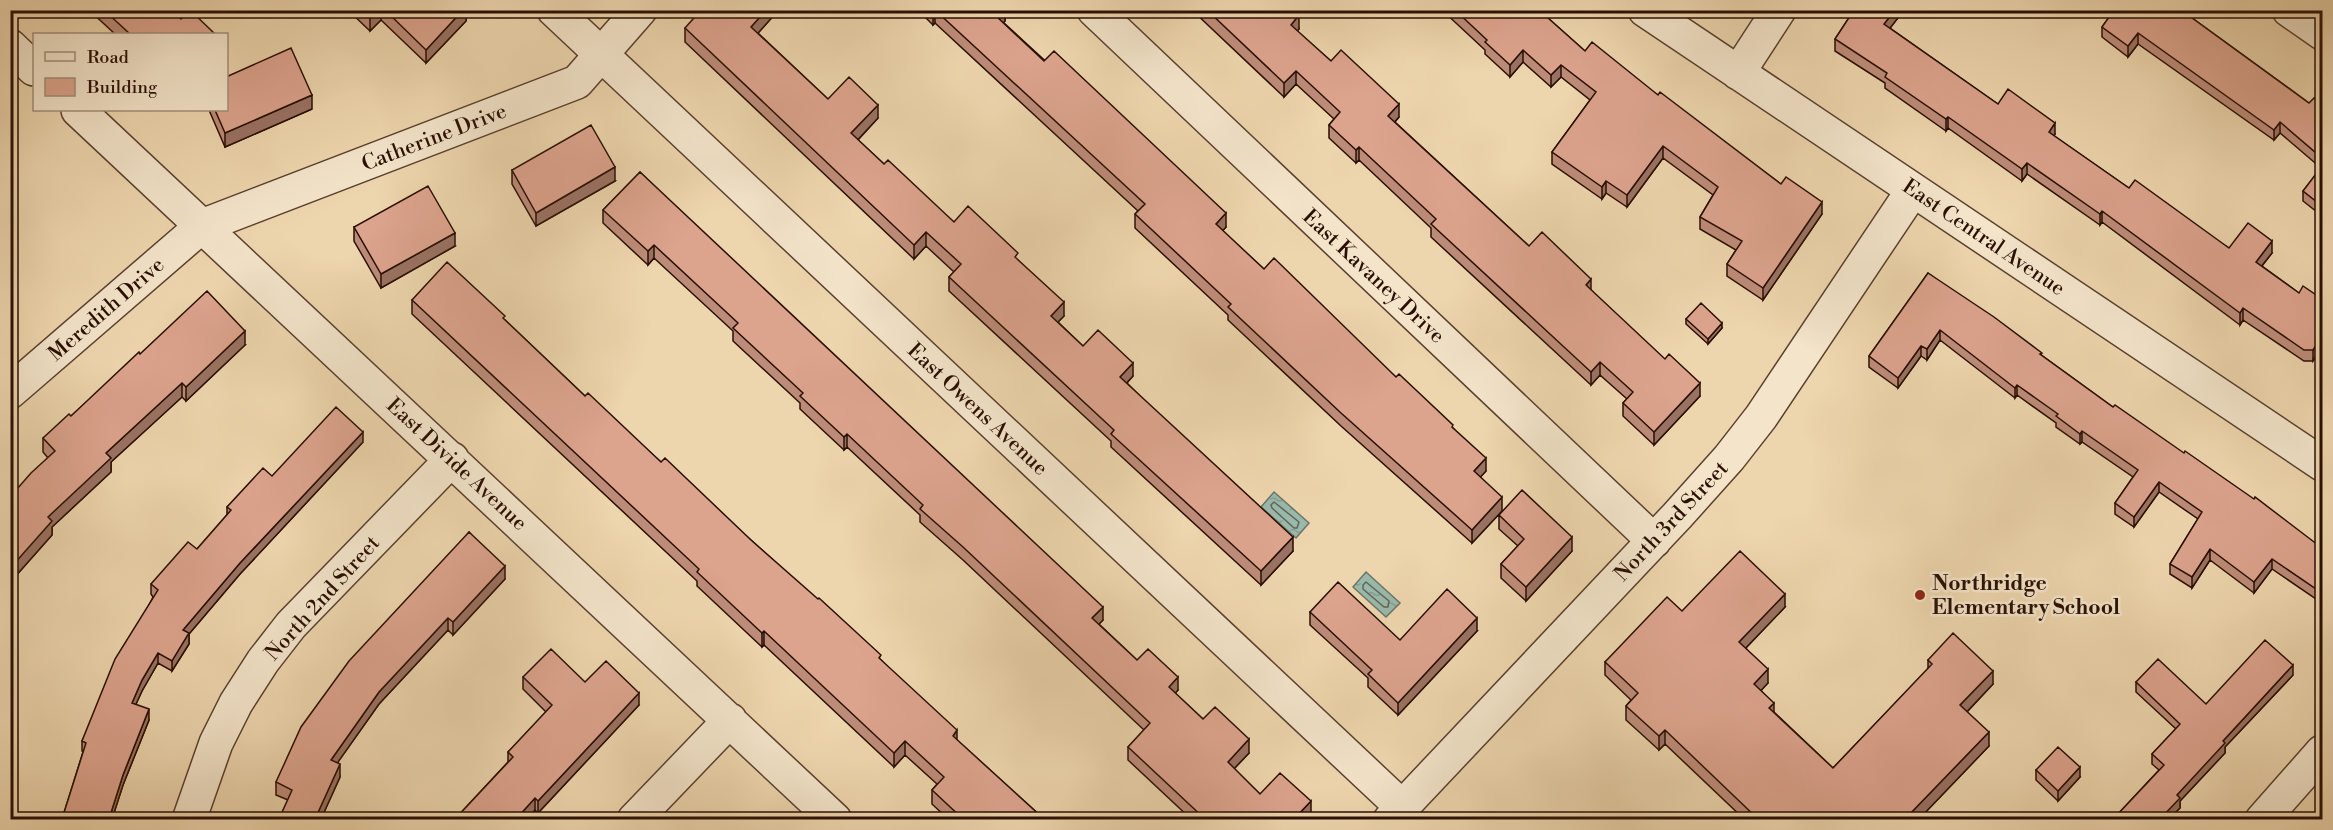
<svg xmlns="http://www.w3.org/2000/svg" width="2333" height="830" font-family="'Libre Bodoni',serif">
  <defs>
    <pattern id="water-ripples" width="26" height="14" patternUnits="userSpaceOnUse" patternTransform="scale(1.5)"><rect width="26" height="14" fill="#99b9ab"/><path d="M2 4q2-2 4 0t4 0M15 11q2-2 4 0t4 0" fill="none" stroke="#849e92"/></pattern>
  </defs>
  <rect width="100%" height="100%" fill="#edd5ad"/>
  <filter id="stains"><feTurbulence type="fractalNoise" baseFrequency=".00333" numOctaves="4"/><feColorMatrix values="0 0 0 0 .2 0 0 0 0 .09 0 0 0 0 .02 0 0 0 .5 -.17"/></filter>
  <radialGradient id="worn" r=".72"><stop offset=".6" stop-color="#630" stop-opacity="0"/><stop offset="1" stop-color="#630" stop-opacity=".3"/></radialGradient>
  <path fill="url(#water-ripples)" stroke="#6c7568" stroke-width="1.5" d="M1274,492L1309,523L1296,538L1261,507Z
    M1366,572L1400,603L1386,617L1353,587Z"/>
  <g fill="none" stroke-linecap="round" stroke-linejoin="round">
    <path stroke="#616457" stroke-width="1.5" d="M1274,502L1299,522L1297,528H1294L1272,508L1271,505Z
      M1366,582L1389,601L1388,607H1384L1363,589V585Z"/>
    <g stroke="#5a402e" stroke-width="36">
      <path id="minor" d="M554,10L1402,807
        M1094,10L1654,541
        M1645,10L2322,464
        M2289,10L2322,33
        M10,46L34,69
        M1738,73L1779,10
        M78,110L835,820
        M10,392L202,226L577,82L640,10
        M189,820L216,743L236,703L263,661L291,625L452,459
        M634,820L730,720
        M1390,820L1677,516L1729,458L1761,417L1913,190
        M2262,820L2322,752"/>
    </g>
    <use href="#minor" stroke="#f3e4ca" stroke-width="33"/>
  </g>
  <path fill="#bd8c79" stroke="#290f03" stroke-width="1.5" d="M89,10H171L181,19L215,34H115Z
    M348,10H466V21L426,63L381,20L370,31Z
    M776,10V13L758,33L828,99L878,118L858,140L884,164L954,222L1018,260L1064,316L1058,322L1083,346L1133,376L1127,383L1293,551L1261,585L1111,447V441L949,291V277L954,272L926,246L914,259L685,42V28Z
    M918,10H1005V21L1003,22L1226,227L1222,231L1264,269L1396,377L1453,428L1486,471L1480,477L1502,511L1472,543L1341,426L1228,320V315L1135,228V214L1138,211L935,23L933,25Z
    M1192,10H1294L1299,29L1297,31L1331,61L1399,117L1395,122L1529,246L1591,290L1700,396L1654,445L1623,416V403L1627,399L1600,375L1591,385L1431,237V228L1359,160L1356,163L1329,138V125L1334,119L1296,84L1284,97Z
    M1442,10H1539L1585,51L1658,95L1822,214L1763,300L1727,276V264L1736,250L1700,229V217L1713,195L1663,158L1627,207L1606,193L1602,199L1552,164V152L1590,100L1561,77L1551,87L1523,62L1510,77L1485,54V50Z
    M1854,10H1904L1890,28L1998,104L2055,134L2054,136L2129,188L2229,248L2272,253L2262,266L2299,293L2322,299L2313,361H2304L2243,320L2240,325L2102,222L2100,225L2027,174L2022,181L1948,128L1946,131L1885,88V83L1835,51V39Z
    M2103,10H2181L2309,103L2322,105V216L2303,201V191L2321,168L2280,133L2274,140L2138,44L2128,57L2102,37V27L2110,16Z
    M312,109L225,147L209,110H226Z
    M512,170L615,181L536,226L512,184Z
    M640,172L1103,620L1099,624L1137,660L1178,690L1175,693L1203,719L1249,753L1234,769L1260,794L1311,814L1306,819H1191L1128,760V747L1144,730L963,560L920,522V515L847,447L844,450L800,409V403L733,341V331L654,258L648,265L603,223V210Z
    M354,227L455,246L381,288L354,241Z
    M1928,273L2113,407L2322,548V603L2272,569L2254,593L2210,560L2192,588L2170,574V564L2198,519L2159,492L2134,527L2115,514V503L2133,477L2082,442L2080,444L2056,427V423L2017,395L2015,398L1940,340L1927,360L1921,356L1898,388L1869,367V356Z
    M412,300L505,320L585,396L751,540L881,660L957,740L1044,819H948L932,804V790L937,784L905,755L894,767L764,645L762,647L697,586V581L412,314Z
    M1686,319L1722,328L1708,344L1686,324Z
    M245,345L186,401L182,397L111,462V472L52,527V535L13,579L10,577V497L48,458L43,452V438L71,416L140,354Z
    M363,442L240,574L189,634V644L172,671L158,663L142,691L136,704L149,720L123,785L112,819H62L83,752L82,751V741L153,597L151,594V584L197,549L227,515V507L272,476Z
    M1499,515L1572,551L1526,601L1501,578V564L1518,546L1499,529Z
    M469,532L505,579L453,635L448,630L379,704L337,763L340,777L321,819H279L288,800L276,795V782Z
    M1785,607L1746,648L1768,683L1761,690L1774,712L1833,768L1928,669V660L1993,684L1967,712L1989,746L1919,819H1744L1665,744L1659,750L1626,720V706L1631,700L1605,675V662L1682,611Z
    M1310,612L1400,640L1477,631L1398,715L1368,687V678L1310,625Z
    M2293,675L2225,747V753L2180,801V808L2169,819H2117V815L2159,770L2152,764V754L2176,729L2136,692V682L2206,704Z
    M523,677L585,682L639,705L538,813L535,810L527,819H455L508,762V752L546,712L523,689Z
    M2036,770L2080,777L2058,801L2036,780Z"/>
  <path fill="#9a7263" stroke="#290f03" stroke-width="1.5" d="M377,10H381V20L370,31V18Z
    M463,10H466V21L426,63V50Z
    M766,10H776V13L751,41V27Z
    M935,10V23L933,25V11Z
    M1002,10H1005V21L996,30V16Z
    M1895,10H1904L1884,36V24Z
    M1299,15V29L1291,38V25Z
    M2138,33V44L2128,57V46Z
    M1523,50V62L1510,77V65Z
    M1561,65V77L1551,87V75Z
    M1296,71V84L1284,97V83Z
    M312,95V109L225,147V133Z
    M1399,104V117L1388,129V116Z
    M878,105V118L851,147V133Z
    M1948,117V128L1946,131V119Z
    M2280,122V133L2274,140V130Z
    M2055,123V134L2049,143V132Z
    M1663,146V158L1627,207V195Z
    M1359,147V160L1356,163V150Z
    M2027,163V174L2022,181V169Z
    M615,167V181L536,226V213Z
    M1606,181V193L1602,199V187Z
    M1822,202V214L1763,300V288Z
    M2102,211V222L2100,225V214Z
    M1226,213V227L1216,238V224Z
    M926,232V246L914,259V245Z
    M455,233V246L381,288V274Z
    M2272,241V253L2256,273V262Z
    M654,245V258L648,265V251Z
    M1591,279V292L1586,285Z
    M1064,302V316L1051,329V316Z
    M2243,308V320L2240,325V313Z
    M1722,323V328L1708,344V339Z
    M1940,330V340L1927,360V349Z
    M245,331V345L186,401V387Z
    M2322,336V347L2313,361V350Z
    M1921,346V356L1898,388V378Z
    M1600,362V375L1591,385V372Z
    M1133,363V376L1120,390V377Z
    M182,383V397L111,462V472L52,527V535L13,579V565L48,517L106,453Z
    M1700,383V396L1654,445V432Z
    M2017,385V395L2015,398V388Z
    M2082,431V442L2080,444V434Z
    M363,432V442L240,574L189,634V644L172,671V661L183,630L240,563Z
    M847,434V447L844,450V437Z
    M1486,458V471L1474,484V471Z
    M2159,482V492L2134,527V517Z
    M1502,497V511L1472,543V530Z
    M1293,537V551L1261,585V571Z
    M1572,537V551L1526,601V587Z
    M2210,549V560L2192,588V577Z
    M2272,559V569L2254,593V582Z
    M505,566V579L453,635V622Z
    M1785,594V607L1739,655V642Z
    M1103,607V620L1092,631V618Z
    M448,618V630L379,704L331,772V760L379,692Z
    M1477,618V631L1398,715V703Z
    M764,631V645L762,647V633Z
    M158,653V663L142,691L132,713V703L142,680Z
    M2293,665V675L2225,747V753L2180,801V808L2169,819H2160L2177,795L2223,741Z
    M1768,669V683L1754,698V684Z
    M1993,671V684L1960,719V705Z
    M1178,677V690L1169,700V687Z
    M639,693V705L538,813V801Z
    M1774,703V717L1769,708Z
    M149,709V720L123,785L112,819H109L123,775Z
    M957,730V744L953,736Z
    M1665,730V744L1659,750V736Z
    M1989,732V746L1919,819H1905Z
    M1249,739V753L1228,775V762Z
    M905,741V755L894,767V753Z
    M340,764V777L321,819H315Z
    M2080,767V777L2058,801V791Z
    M535,798V810L527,819H516Z
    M1311,801V814L1306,819H1294Z"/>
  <path fill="#dca38d" stroke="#290f03" stroke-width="1.5" d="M104,10H171L181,19L190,10L215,34H130Z
    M362,10H377L370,18Z
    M385,10H463L426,50Z
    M701,10H766L751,27L828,99L849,77L878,105L851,133L884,164L888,160L954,222L968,206L1018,253L1015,257L1064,302L1051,316L1083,346L1098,330L1133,363L1120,377L1293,537L1261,571L1111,434L1114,430L949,277L961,264L926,232L914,245L685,28Z
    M935,10H1002L996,16L1044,61L1054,51L1226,213L1216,224L1264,269L1274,258L1396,377L1399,374L1453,425L1452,427L1486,458L1474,471L1502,497L1472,530L1341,413L1228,307L1231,304L1135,214L1145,204Z
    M1207,10H1294L1299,15L1291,25L1331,61L1341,50L1399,104L1388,116L1529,246L1542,232L1591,279L1586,285L1665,359L1669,354L1700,383L1654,432L1623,403L1633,392L1600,362L1591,372L1431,224L1436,219L1359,147L1356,150L1329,125L1340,112L1296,71L1284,83Z
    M1455,10H1539L1585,51L1592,42L1658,95L1660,92L1781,184L1786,177L1822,202L1763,288L1727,264L1742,241L1700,217L1718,187L1663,146L1627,195L1606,181L1602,187L1552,152L1596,92L1561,65L1551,75L1523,50L1510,65L1485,42L1487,40Z
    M1854,10H1895L1884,24L1998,104L2008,89L2055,123L2049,132L2129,188L2135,180L2229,248L2248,223L2272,241L2256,262L2299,293L2303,286L2322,299V336L2313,350H2304L2243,308L2240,313L2102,211L2100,214L2027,163L2022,169L1948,117L1946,119L1885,77L1887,73L1835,39Z
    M2114,10H2181L2309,103L2314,98L2322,105V158L2280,122L2274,130L2138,33L2128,46L2102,27Z
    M291,48L312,95L225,133L215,110H226V77Z
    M591,125L615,167L536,213L512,170Z
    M2322,166V206L2303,191Z
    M640,172L1103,607L1092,618L1137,660L1148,649L1178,677L1169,687L1203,719L1215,707L1249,739L1228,762L1260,794L1280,773L1311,801L1294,819H1205L1128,747L1150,723L963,547L920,509L923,505L847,434L844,437L800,396L803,393L733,328L738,323L654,245L648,251L603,210Z
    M428,186L455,233L381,274L354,227Z
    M447,262L505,316L503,318L585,396L588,393L661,462L665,458L751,540L818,599L819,598L881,655L879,658L957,730L953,736L1044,819H963L932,790L944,777L905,741L894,753L764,631L762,633L697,572L699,569L412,300Z
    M1928,273L1994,317L2042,353L2040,354L2113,407L2115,405L2184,453L2185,451L2254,499L2255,497L2322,548V593L2272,559L2254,582L2210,549L2192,577L2170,564L2202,512L2159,482L2134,517L2115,503L2138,470L2082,431L2080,434L2056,416L2058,414L2017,385L2015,388L1940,330L1927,349L1921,346L1898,378L1869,356Z
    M207,291L245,331L186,387L182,383L106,453L111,458L48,517L52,521L13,565L10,563V497L31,473L55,451L43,438L69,414L71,416L139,352L140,354Z
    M1701,303L1722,323L1708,339L1686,319Z
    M336,407L363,432L240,563L183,630L189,633L172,661L158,653L142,680L132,703L149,709L123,775L109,819H62L86,743L82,741L115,659L158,590L151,584L188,542L197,549L231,510L227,507L263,468L272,476Z
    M1522,490L1572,537L1526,587L1501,564L1524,539L1499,515Z
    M469,532L505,566L453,622L448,618L379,692L331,760L340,764L315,819H279L292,790L276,782L301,727L349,661Z
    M1740,551L1785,594L1739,642L1768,669L1754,684L1774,703L1769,708L1833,768L1932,664L1928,660L1953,633L1993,671L1960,705L1989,732L1905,819H1758L1665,730L1659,736L1626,706L1638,693L1605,662L1667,597L1682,611Z
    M1338,582L1400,640L1447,589L1477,618L1398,703L1368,674L1372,670L1310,612Z
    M2265,640L2293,665L2223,741L2225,743L2177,795L2180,798L2160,819H2122L2117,815L2164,765L2152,754L2180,724L2136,682L2158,659L2206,704Z
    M551,649L585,682L606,661L639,693L538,801L535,798L516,819H455L513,757L508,752L552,705L523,677Z
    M2058,747L2080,767L2058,791L2036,770Z
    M1069,814L1075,819H1063Z"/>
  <circle fill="#8f2418" stroke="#f3e4ca" stroke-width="2" cx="1920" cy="595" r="6"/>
  <g text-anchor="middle" stroke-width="5" stroke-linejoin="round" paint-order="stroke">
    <g font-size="21" fill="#290f03" stroke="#f3e4ca">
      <text transform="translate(434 137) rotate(-21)" y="7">Catherine Drive</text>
      <text transform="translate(1984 237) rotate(34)" y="7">East Central Avenue</text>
      <text transform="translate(1374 276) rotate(43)" y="7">East Kavaney Drive</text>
      <text transform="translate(106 309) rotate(-41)" y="7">Meredith Drive</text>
      <text transform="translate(978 409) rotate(43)" y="7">East Owens Avenue</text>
      <text transform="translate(457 464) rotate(43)" y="7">East Divide Avenue</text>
      <text transform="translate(1671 521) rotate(-47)" y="7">North 3rd Street</text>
      <text transform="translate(322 598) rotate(-48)" y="7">North 2nd Street</text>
    </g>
    <g font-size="21" font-weight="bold" fill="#290f03" stroke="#f3e4ca" text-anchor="start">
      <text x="1932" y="590">Northridge<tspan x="1932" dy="24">Elementary School</tspan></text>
    </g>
  </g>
  <rect width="2333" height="830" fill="none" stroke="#edd5ad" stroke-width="36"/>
  <rect x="12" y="12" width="2309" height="806" fill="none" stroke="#290f03" stroke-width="3"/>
  <rect x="18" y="18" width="2297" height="794" fill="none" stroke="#290f03" stroke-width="1.5"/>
  <rect x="33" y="33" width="195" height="78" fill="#f3e4ca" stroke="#a28f7a" stroke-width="1.5"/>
  <rect x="45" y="52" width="30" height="9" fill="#f3e4ca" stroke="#a28f7a" stroke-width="1.5"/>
  <text x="87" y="63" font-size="18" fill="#290f03">Road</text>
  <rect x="45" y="78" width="30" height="18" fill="#dca38d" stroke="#a28f7a" stroke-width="1.5"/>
  <text x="87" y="93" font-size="18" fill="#290f03">Building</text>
  <rect width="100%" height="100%" filter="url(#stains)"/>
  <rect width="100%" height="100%" fill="url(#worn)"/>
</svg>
